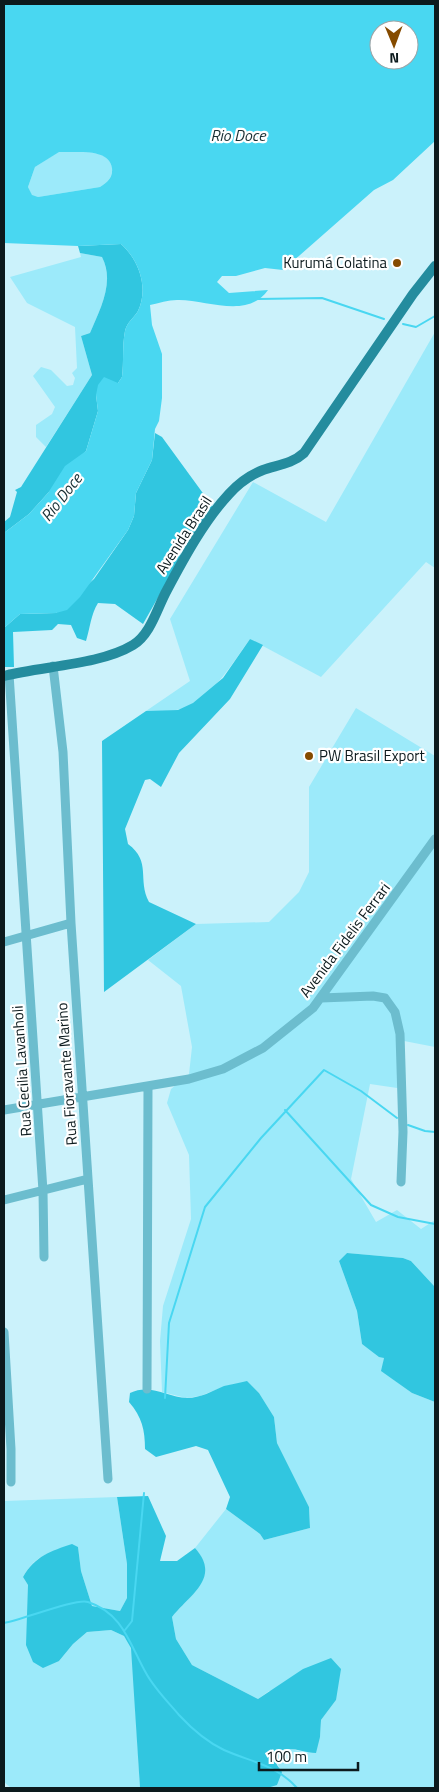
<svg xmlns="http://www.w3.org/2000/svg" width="439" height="1792" font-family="'Titillium Web',sans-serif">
  <rect width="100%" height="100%" fill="#cbf2fb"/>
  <path fill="#9ceafa" d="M58,152C74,153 109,147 112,167C113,177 108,182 100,187L38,197L32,196L28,187L35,167Z
    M80,253L102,257C115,282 100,309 90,333L81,336L92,375L46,447L36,437V425L52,414L55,407L33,376L41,367L51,370L67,386L73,385L75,378L72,373L77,368L75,327L27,303L10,277L81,257Z
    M435,332V568L426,562L321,677L250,639C233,662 213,697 185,708C173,712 159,711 146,711L190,681L170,619L253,482L326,522Z
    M356,708L435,756V1047L399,1040L404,1089L370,1084L351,1179L376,1222L397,1210L421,1229L435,1220V1287L411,1261L403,1258L347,1253L339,1261L357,1311L362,1344L384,1358L382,1371L412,1393L435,1402V1788H267H270L279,1767L274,1755L287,1748L307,1753L320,1737L321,1720L336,1700L269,1691L258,1699L192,1665L176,1639L172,1617C189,1595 221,1578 195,1548L226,1509L260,1534L264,1540L310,1528L309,1507L277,1443L274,1417L259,1393L247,1382L226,1386L200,1396L186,1398L162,1392L160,1341L163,1306L191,1219L189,1155L167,1103L171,1089L189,1074L192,1047L181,986L148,960L196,924L269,922L299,892L309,872V787Z
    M117,1497L127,1564V1598L120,1611L92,1606L81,1571L78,1547C52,1552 37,1552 23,1577L28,1585V1605L59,1661L73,1644L87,1632L111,1630L124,1636L132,1648L140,1788H11L4,1782V1501Z"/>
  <path fill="#31c6e0" d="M121,244C139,260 149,288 138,311C134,318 127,322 125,331C122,346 124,362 122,377L118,383L96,395L98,411L86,451L29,514L4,533V522L10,517L17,492L15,490L21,487L92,375L81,336L90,333C100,309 115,282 102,257L80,253L78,246Z
    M155,433L162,437L213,507L192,538L181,533L159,569L163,575L177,554L182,555L143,624L115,604L98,603C91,614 90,628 86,641L77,638L71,625L58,624L52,630L13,632L14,667H4V628L20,614L56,613L94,579L128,530L134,516L136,493L152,460Z
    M250,639L263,645L230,699L179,753L161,787L150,779L145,780L125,829L128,844C152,862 137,879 149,902L196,924L104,992L102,741L146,711L178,710L193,703L223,678Z
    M347,1253L403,1258L411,1261L435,1287V1402L412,1393L381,1371L384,1358L379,1357L362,1344L357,1311L339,1261Z
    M247,1381L259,1393L274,1417L277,1443L309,1507L310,1528L264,1540L260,1534L226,1509L230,1497L208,1450L196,1446L156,1457L145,1449C145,1430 142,1417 129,1402L130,1393C150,1383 167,1397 187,1398C201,1398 212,1391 224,1386C232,1384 240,1383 247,1381Z
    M148,1496L166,1536L160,1561H177L195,1548C222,1578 189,1595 172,1617L176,1639L192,1665L258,1699L303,1669L331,1658L341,1669L336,1700L321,1720L320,1737L316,1753C301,1753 287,1743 274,1755L277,1765L282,1772L277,1785L267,1788H140L131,1648L124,1636L111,1630L87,1632L73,1644L59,1661L43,1668L33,1662L26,1645L28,1585L23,1577C35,1556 51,1551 72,1544L78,1547L81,1571L92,1606L120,1611L127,1598V1564L117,1497Z"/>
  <path fill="#49d7f1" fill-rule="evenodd" d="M4,4H435V141L393,180L374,190L283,270L265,268L236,276H222L217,282L229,293L268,290C247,320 206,299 177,300C168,300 159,303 150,305L152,325L162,354V398L159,421L155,429L152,460L136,493L134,516L128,530L80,597L67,610L56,613L20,614L4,628V533L29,514L48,493L65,466L86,451L98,411L96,395L98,385L104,377L118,383L122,377C124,362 122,346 125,331C127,322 134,318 138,311C149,288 139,260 121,244L78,246L4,243ZM379,30H409V60H379ZM59,152C74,153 109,147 112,168C113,177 108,182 100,187L38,197L32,195L28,187L35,167Z"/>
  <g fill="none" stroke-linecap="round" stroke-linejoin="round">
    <path stroke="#49d7f1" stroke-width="2" d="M258,299L322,298L384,319
      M403,324L416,327L435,316
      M285,1110L371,1205L398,1217L435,1224
      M408,1125L425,1131L435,1132
      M165,1398L169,1323L205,1207L261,1138L324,1070L361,1091L397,1118
      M4,1623C22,1620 76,1598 88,1602C123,1613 130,1645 146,1673C154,1688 168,1702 179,1715C192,1729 207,1742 224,1750C251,1762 277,1765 297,1788
      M125,1630L132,1621L144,1493"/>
    <path stroke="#6cbdce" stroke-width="9" d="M53,666L63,752L71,923L108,1479
      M9,674L43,1191L44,1257
      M4,942L71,923
      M321,998L373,996L385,998L395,1012L400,1034L403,1132L401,1182
      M4,1110L189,1079L223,1069L263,1048L313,1008L435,839
      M4,1200L88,1179
      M4,1332L11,1449V1482
      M147,1389L148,1087"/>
    <path stroke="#248c9e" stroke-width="10" d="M4,676C42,666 100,665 133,645C151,634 157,608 167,590C184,558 204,521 229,494C238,484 250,475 263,470C277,465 292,464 304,453L413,294L435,266"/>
  </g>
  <g fill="#854b00" stroke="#fff" stroke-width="2">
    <circle cx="397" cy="263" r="5"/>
    <circle cx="309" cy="756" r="5"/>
  </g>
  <g text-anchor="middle" stroke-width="4.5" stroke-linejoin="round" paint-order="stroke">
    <g font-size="15" fill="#0c1a1d" stroke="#fff" text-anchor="end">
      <text x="387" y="268">Kurumá Colatina</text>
      <text x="319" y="761" text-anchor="start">PW Brasil Export</text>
    </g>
    <g font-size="15" fill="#0c1a1d" stroke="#fff">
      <text transform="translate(184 535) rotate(-57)" y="5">Avenida Brasil</text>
      <text transform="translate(345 940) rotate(-53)" y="5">Avenida Fidelis Ferrari</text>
      <text transform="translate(22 1071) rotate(-94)" y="5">Rua Cecilia Lavanholi</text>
      <text transform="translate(67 1074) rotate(-94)" y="5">Rua Fioravante Marino</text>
    </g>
    <g font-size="16" font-style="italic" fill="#172e33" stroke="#fff">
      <text x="238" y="141">Rio Doce</text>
      <text transform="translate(61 497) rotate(-52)" y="6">Rio Doce</text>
    </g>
  </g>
  <rect width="439" height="1792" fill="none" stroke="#0c1a1d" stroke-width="10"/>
  <g transform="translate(394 45) rotate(179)"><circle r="24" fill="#ffffff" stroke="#9ea3a5"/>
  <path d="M0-4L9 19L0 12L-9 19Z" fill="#854b00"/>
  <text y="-8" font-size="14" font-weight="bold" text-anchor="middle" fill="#0c1a1d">N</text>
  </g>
  <path d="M259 1762v8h99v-8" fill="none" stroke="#0c1a1d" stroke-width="2.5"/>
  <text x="266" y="1762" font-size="15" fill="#0c1a1d" stroke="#ffffff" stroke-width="4" paint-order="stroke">100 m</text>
</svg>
